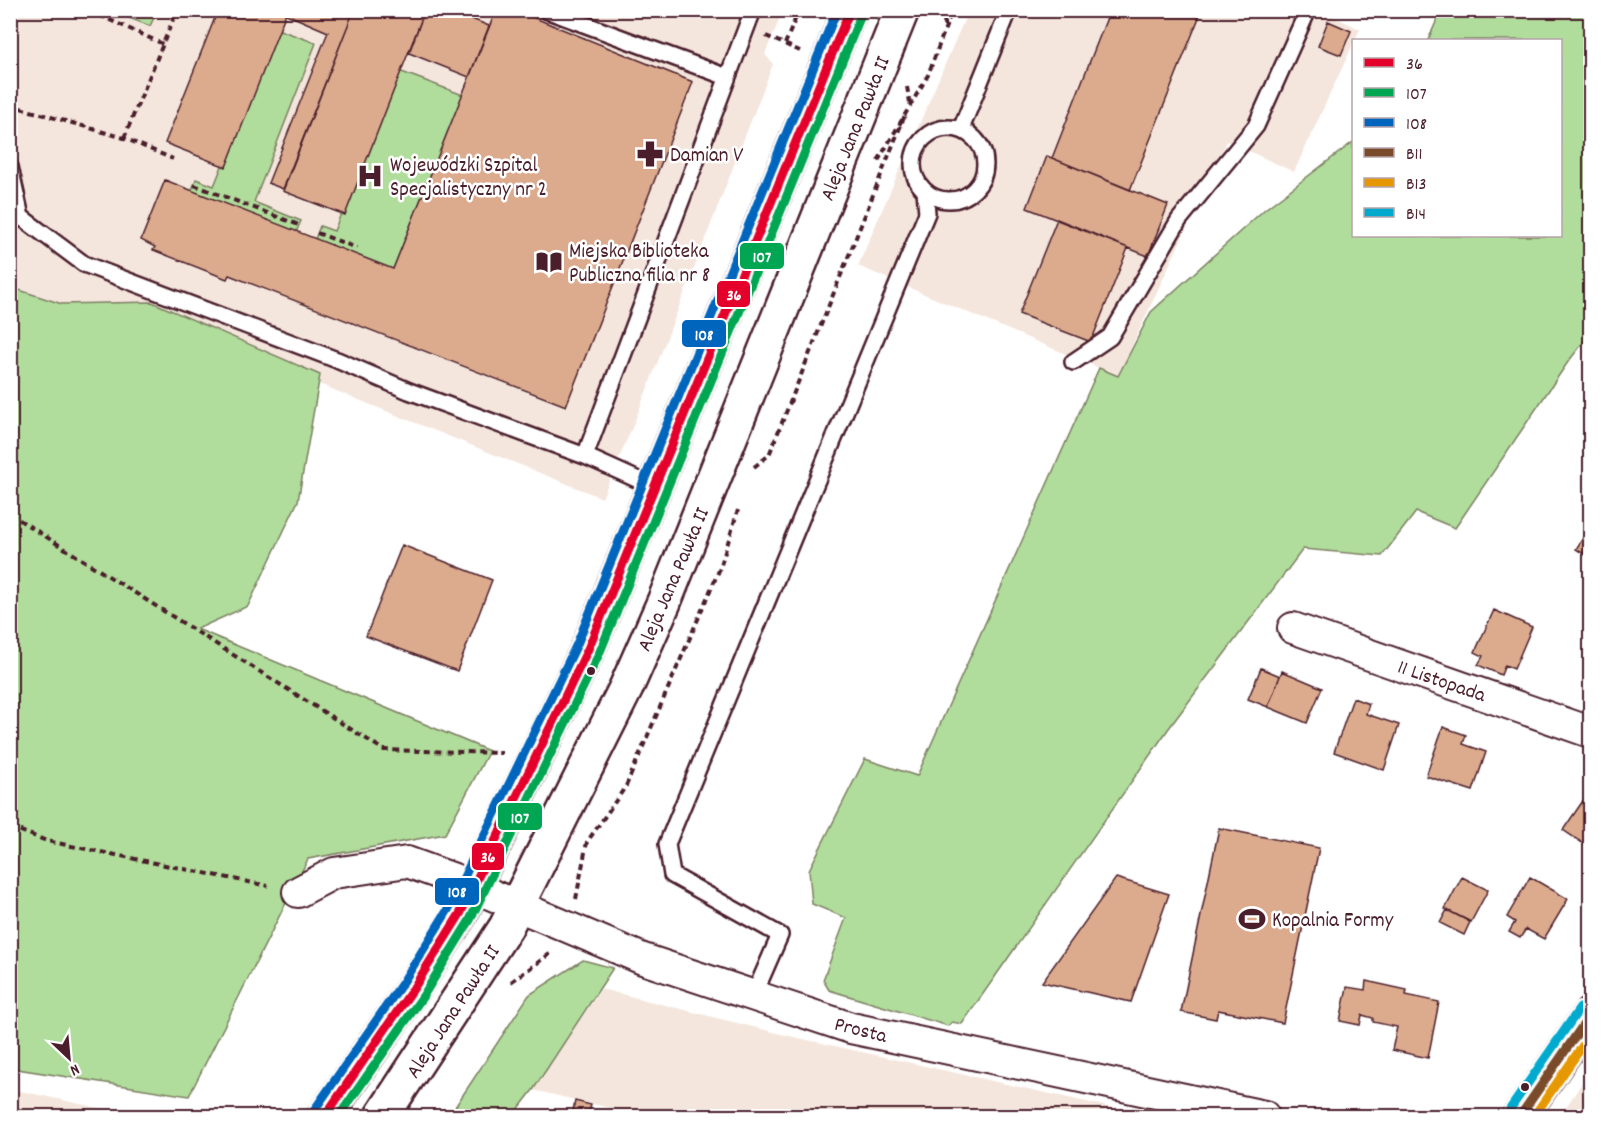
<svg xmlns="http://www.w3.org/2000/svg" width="1601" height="1127" font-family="Dekko,sans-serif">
  <rect width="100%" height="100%" fill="#fff"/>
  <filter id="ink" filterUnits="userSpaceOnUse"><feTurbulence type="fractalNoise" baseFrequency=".0167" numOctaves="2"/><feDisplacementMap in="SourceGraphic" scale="12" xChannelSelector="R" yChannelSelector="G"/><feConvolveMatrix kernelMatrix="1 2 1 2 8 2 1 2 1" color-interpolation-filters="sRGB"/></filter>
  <g filter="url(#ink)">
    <path fill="#f4e6dd" d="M1320,10L1360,29L1294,172L1227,141L1118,376L858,266L968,11Z
      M11,11H783L765,54L773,64L634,423L602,498L319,384L320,376L152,302L62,304L11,287Z
      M601,989L785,1035L1109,1107L1107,1116H644L533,1090Z
      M1590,1071V1116H1560Z
      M10,1089H11L136,1116H11Z"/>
    <path fill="#b0dd9b" stroke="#7d7e63" stroke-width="1.5" d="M111,11H157L150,26Z
      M1441,11H1590V334L1568,362L1455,528L1416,512L1382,556L1303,549L1169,728L962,1024L952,1022L948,1026L829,990L823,980L846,918L812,904L809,870L865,759L917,776L1099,368L1118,376L1151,312L1265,209L1353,142L1354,236H1560V40H1428Z
      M277,29L316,43L254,202L301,221L290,246L187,204L196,179L214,186Z
      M399,71L463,95L388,282L309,255L320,226L334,231Z
      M10,287L62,304L152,302L320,375L298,501L248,606L197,629L489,751L445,834L308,859L189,1096L11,1068Z
      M583,960L613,968L533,1090L513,1116H449L529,995Z"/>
    <path fill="#dcab8e" stroke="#4a1f2b" stroke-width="1.5" d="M218,10H287L226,167L165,143Z
      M287,10H354L283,189L268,183L328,32L286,14Z
      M354,10H425L345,215L283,191Z
      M425,10H450L489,26L469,77L409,53Z
      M496,10H515L693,82L566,406L229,275L227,279L153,250L155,247L141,240L165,180L393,269Z
      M1110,10H1202L1130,190L1052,158Z
      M1328,21L1351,31L1341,55L1318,46Z
      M1047,156L1168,205L1148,256L1027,208Z
      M1057,219L1128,248L1091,342L1019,314Z
      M1590,527V558L1576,549Z
      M402,545L492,580L457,671L366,636Z
      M1494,610L1532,627L1514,669L1505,665L1501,675L1478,665L1483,656L1475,652Z
      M1261,668L1280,676L1268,707L1248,699Z
      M1282,671L1322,688L1307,723L1268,707Z
      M1353,698L1369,704L1366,714L1399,725L1384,770L1334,752Z
      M1443,727L1466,735L1463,744L1486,752L1473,791L1426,776Z
      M1587,795L1590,798V848L1563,830Z
      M1219,828L1319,848L1283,1023L1218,1010L1216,1019L1181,1012Z
      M1462,877L1488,890L1471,922L1445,909Z
      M1530,877L1568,899L1544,939L1526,929L1520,938L1509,932L1515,922L1507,917Z
      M1116,878L1169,894L1131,1002L1042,982Z
      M1447,910L1470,922L1464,935L1440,923Z
      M1366,981L1407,990L1406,995L1439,1002L1428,1058L1392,1050L1397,1027L1373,1022V1018L1362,1015L1360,1025L1340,1021L1347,987L1365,990Z
      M575,1101L591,1105L588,1116L572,1115Z"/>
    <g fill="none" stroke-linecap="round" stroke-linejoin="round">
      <g stroke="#4a1f2b" stroke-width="20">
        <path id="lane" d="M546,10L727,77
          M913 164a36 36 0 1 1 72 0a36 36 0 1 1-72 0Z
          M961,129L1009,10
          M10,167L21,217L84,264L337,360L409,391L585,456
          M1073,362L1110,337L1179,220L1256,126L1308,10
          M654,487L585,456L753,10
          M753,997L780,935L672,875L667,844L927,213L925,191"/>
      </g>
      <g stroke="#4a1f2b" stroke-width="34">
        <path id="street" d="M1293,628L1590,732
          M298,892L334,873L407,862L457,880L643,959L851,1028L1264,1116"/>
      </g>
      <g stroke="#4a1f2b" stroke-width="38">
        <path id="secondary" d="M325,1116L413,989L460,914L588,649L850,10
          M382,1116L506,927L626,688L664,602L902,10
          M1520,1116L1590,1015"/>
      </g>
      <path stroke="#4a1f2b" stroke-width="4" stroke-dasharray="6 4.5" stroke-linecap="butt" d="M90,11L163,44
        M944,26L945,10
        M766,36L800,51
        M785,44L799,10
        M907,87L910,103
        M10,105L124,138L173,159
        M124,138L177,10
        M878,161L928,75L952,10
        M194,185L299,225
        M317,233L357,248
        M754,467L769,455L905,115
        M10,514L384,750L502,753
        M10,827L47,841L268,886
        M576,899L587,842L626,786L720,568L738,510
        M511,982L551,953"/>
      <use href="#lane" stroke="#fff" stroke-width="15"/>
      <use href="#street" stroke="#fff" stroke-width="30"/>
      <use href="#secondary" stroke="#fff" stroke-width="33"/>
      <g stroke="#fff" stroke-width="14">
        <path id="bus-1" d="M325,1116L413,989L460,914L588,649L850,10"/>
      </g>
      <g stroke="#fff" stroke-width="14">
        <path id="bus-2" d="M339,1116L423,996L470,920L599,654L861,15"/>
      </g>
      <g stroke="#fff" stroke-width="14">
        <path id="bus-3" d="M315,1109L403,982L449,908L577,644L837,10"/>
      </g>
      <g stroke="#fff" stroke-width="14">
        <path id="bus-4" d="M1520,1116L1590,1015"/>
      </g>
      <g stroke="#fff" stroke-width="14">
        <path id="bus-5" d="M1534,1116L1590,1035"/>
      </g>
      <g stroke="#fff" stroke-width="14">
        <path id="bus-6" d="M1510,1109L1580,1008"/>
      </g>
      <use href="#bus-1" stroke="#e4002b" stroke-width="9"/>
      <use href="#bus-2" stroke="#00a651" stroke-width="9"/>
      <use href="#bus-3" stroke="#0065bd" stroke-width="9"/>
      <use href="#bus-4" stroke="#7a4b2a" stroke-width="9"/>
      <use href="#bus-5" stroke="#e69804" stroke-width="9"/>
      <use href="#bus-6" stroke="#00a9ce" stroke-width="9"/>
    </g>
  </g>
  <defs>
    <g id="pharmacy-bare" transform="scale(2.07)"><path d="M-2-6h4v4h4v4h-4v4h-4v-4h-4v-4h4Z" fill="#4a1f2b" stroke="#fff" stroke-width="2.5" paint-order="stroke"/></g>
    <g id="hospital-bare" transform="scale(2.07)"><path d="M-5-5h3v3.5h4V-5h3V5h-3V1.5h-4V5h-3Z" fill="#4a1f2b" stroke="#fff" stroke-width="2.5" paint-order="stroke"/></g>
    <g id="library-bare" transform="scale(2.07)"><path d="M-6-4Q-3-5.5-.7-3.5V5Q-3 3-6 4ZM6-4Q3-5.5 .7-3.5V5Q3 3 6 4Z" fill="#4a1f2b" stroke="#fff" stroke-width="2.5" paint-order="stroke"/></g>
    <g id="stadium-bare" transform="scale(2.07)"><path d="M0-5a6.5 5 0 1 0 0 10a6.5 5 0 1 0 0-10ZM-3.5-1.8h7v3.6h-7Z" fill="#4a1f2b" stroke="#fff" stroke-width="2.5" paint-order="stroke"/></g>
  </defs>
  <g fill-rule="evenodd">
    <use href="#pharmacy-bare" x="650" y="154"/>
    <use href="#hospital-bare" x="370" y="176"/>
    <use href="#library-bare" x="549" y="262"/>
    <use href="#stadium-bare" x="1252" y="919"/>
  </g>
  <g fill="#4a1f2b" stroke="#fff" stroke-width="2">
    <circle cx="591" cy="671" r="5"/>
    <circle cx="1525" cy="1087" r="5"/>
  </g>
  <g text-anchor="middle" stroke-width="5" stroke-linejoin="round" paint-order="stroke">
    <g font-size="21" fill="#4a1f2b" stroke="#fff">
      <text transform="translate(854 128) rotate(-68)" y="7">Aleja Jana Pawła II</text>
      <text transform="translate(672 579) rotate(-67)" y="7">Aleja Jana Pawła II</text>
      <text transform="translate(1442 680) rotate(19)" y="7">11 Listopada</text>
      <text transform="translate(452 1011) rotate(-57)" y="7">Aleja Jana Pawła II</text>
      <text transform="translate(861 1029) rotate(14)" y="7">Prosta</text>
    </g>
    <g font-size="21" fill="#4a1f2b" stroke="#fff" text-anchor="start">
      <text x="670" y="161">Damian V</text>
      <text x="390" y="171">Wojewódzki Szpital<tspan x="390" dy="24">Specjalistyczny nr 2</tspan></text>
      <text x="569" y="257">Miejska Biblioteka<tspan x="569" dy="24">Publiczna filia nr 8</tspan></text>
      <text x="1272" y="926">Kopalnia Formy</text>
    </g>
  </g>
  <g stroke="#fff" stroke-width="2">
    <rect x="739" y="242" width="46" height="28" rx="6" fill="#00a651"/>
    <rect x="716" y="280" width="35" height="28" rx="6" fill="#e4002b"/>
    <rect x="681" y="319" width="46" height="29" rx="6" fill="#0065bd"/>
    <rect x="497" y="802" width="46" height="29" rx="6" fill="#00a651"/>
    <rect x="471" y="842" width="34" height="29" rx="6" fill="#e4002b"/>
    <rect x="434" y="877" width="46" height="29" rx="6" fill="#0065bd"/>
  </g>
  <g font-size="16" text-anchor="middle" font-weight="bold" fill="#fff">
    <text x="762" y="262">107</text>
    <text x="734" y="300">36</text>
    <text x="704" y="340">108</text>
    <text x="520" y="823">107</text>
    <text x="488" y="862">36</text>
    <text x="457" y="897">108</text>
  </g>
  <rect width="1601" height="1127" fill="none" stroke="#fff" stroke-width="36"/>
  <rect x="18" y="18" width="1565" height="1091" fill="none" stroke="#4a1f2b" stroke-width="2" filter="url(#ink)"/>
  <rect x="1352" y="39" width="210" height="198" fill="#ffffff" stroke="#b7a5aa" stroke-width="1.5"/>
  <rect x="1364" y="58" width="30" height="9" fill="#e4002b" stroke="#b7a5aa" stroke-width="1.5"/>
  <text x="1406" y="69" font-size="18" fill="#4a1f2b">36</text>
  <rect x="1364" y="88" width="30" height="9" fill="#00a651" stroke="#b7a5aa" stroke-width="1.5"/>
  <text x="1406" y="99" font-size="18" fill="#4a1f2b">107</text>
  <rect x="1364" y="118" width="30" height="9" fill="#0065bd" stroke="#b7a5aa" stroke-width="1.5"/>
  <text x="1406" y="129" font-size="18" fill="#4a1f2b">108</text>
  <rect x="1364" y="148" width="30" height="9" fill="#7a4b2a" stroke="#b7a5aa" stroke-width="1.5"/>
  <text x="1406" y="159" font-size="18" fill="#4a1f2b">B11</text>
  <rect x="1364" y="178" width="30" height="9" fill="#e69804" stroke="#b7a5aa" stroke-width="1.5"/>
  <text x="1406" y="189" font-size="18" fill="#4a1f2b">B13</text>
  <rect x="1364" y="208" width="30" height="9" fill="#00a9ce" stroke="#b7a5aa" stroke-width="1.5"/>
  <text x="1406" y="219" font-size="18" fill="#4a1f2b">B14</text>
  <g transform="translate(69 1058) rotate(154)" stroke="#ffffff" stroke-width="4.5" paint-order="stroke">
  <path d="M0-4.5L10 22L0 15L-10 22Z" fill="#4a1f2b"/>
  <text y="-9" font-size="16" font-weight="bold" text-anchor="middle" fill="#4a1f2b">N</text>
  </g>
</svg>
